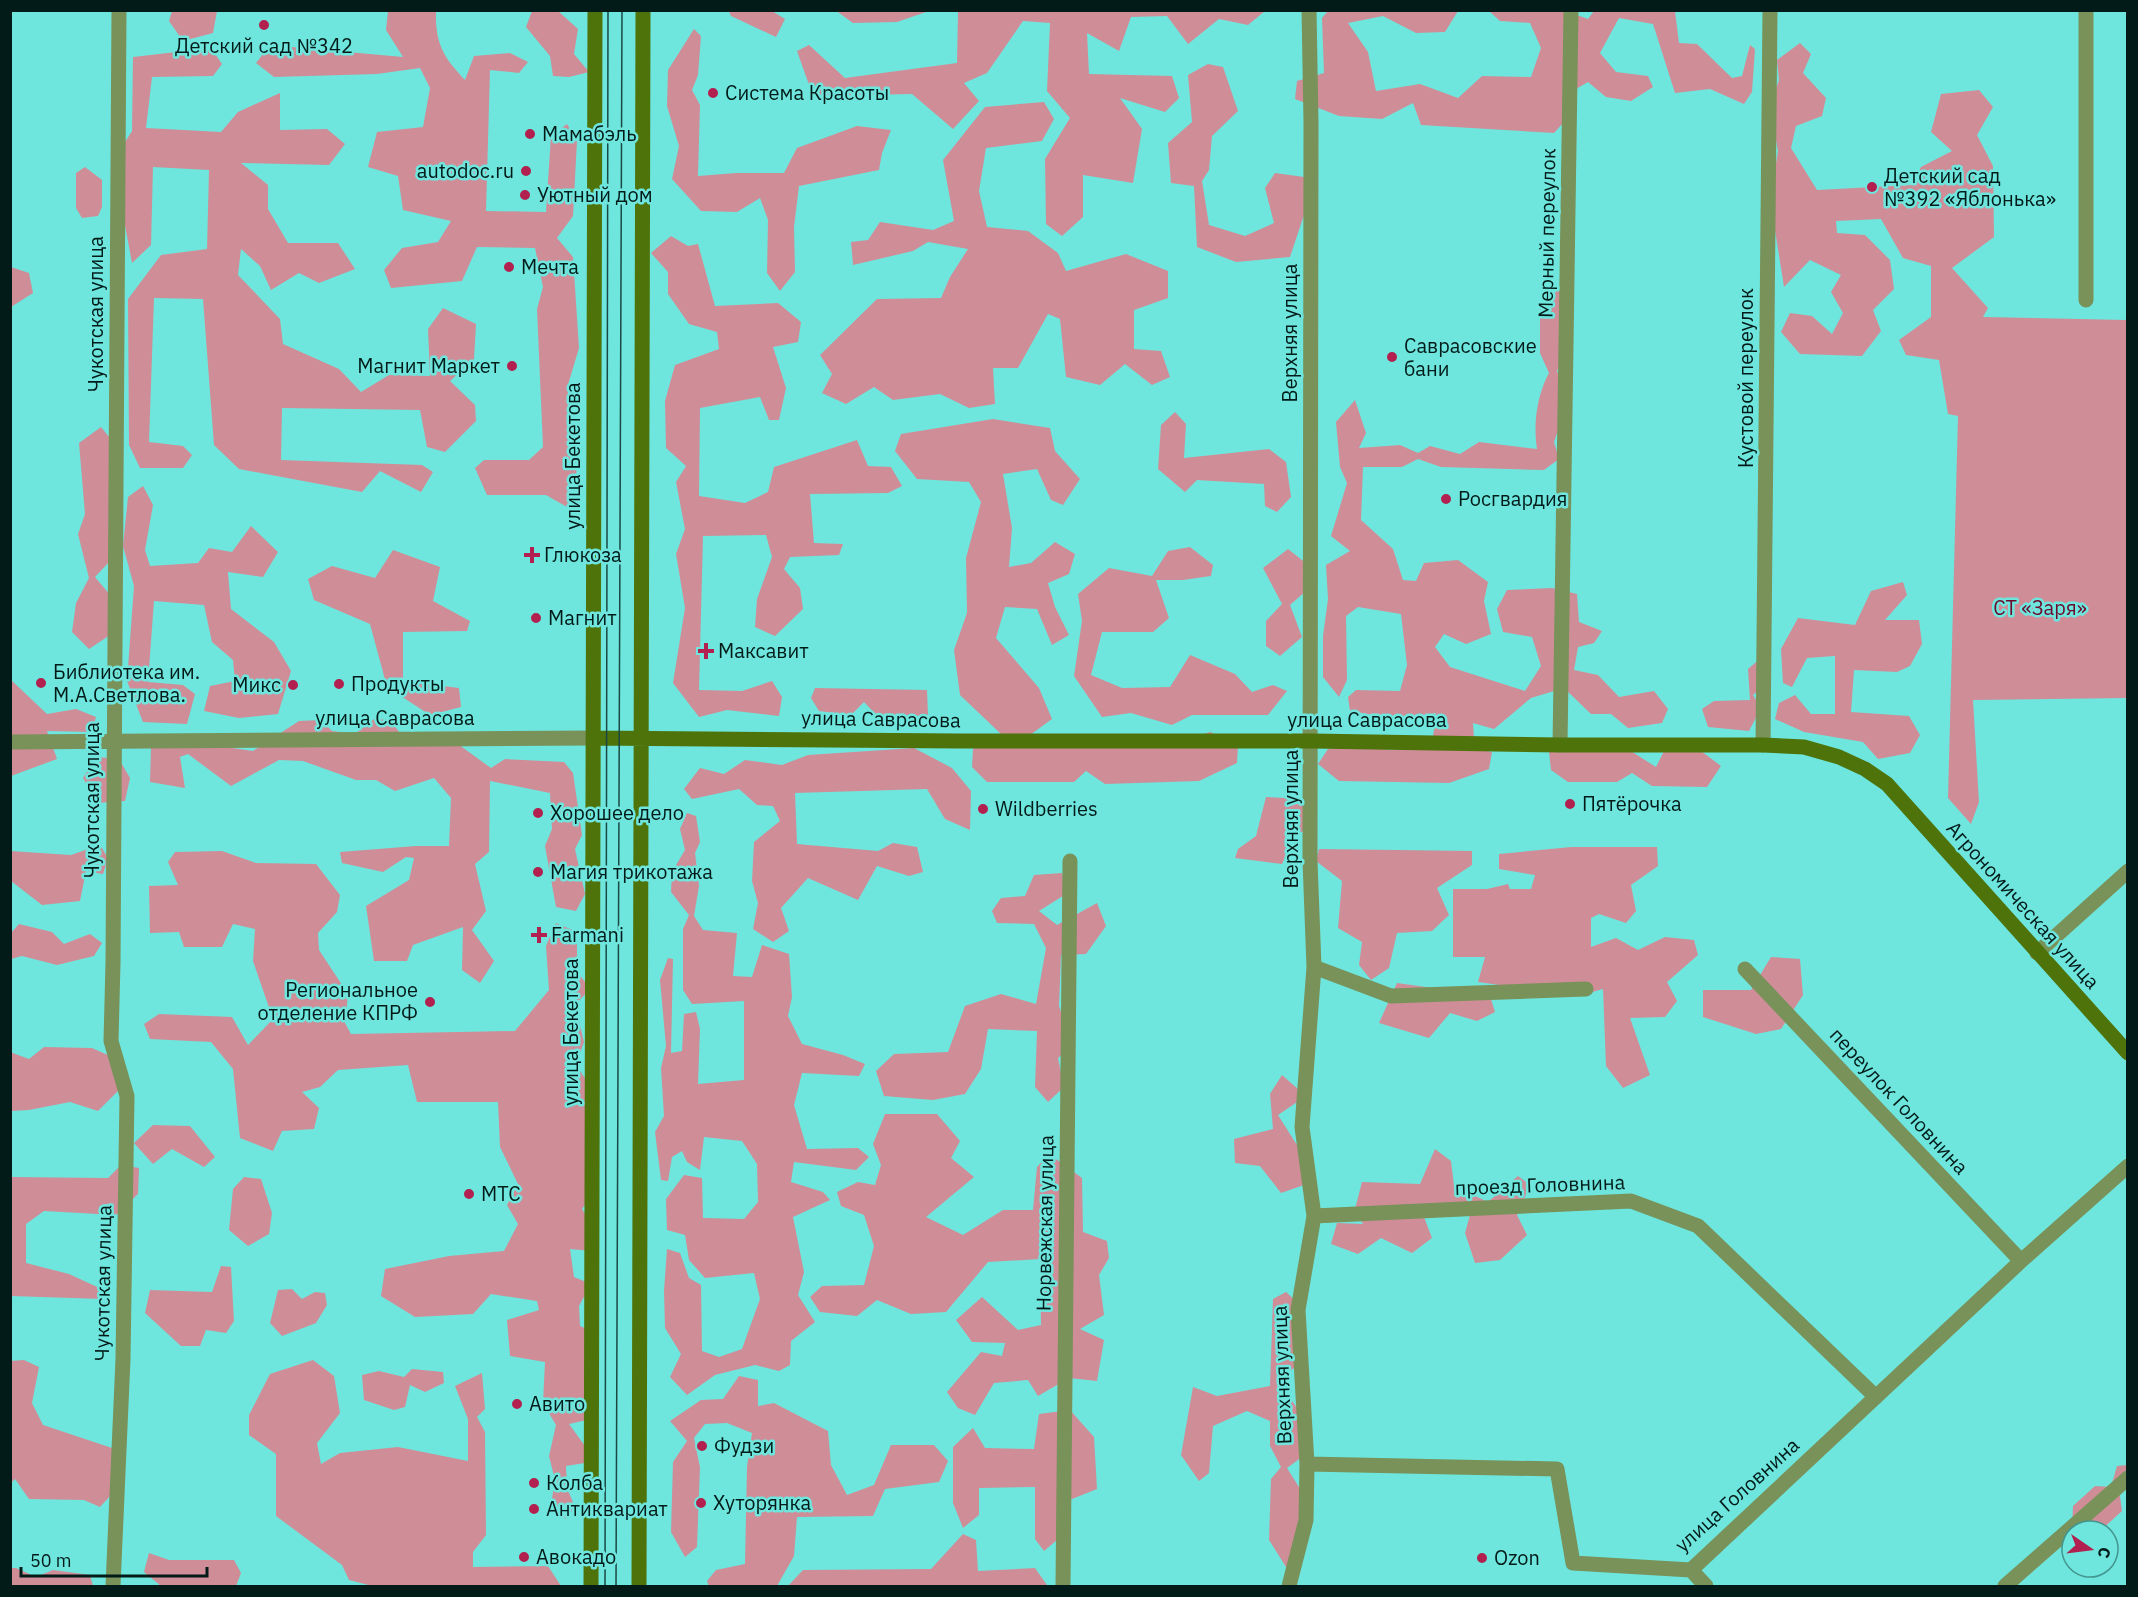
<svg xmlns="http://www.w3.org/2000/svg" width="2138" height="1597" font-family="'IBM Plex Sans',sans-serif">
  <rect width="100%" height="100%" fill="#6fe6dd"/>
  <path fill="#cf8d98" d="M835,10H929V11L897,22L853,23Z
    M172,11H217L213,33L183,41L169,21Z
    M388,11H436C435,43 443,57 465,80L474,56L510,53L528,62L519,73L490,70L486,211L546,212L551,136L567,124L577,141L573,216L557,238L573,257L579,348L567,388L575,421L577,494L567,507L546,495H487L475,468L484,460H529L543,447L537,309L543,287L535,248L477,247L462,281L391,288L384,270L402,248L438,242L451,221L403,210L398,176L368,167L377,132L423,127L430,88L420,68L377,74L274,77L256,63L270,45L403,57L386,30Z
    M532,11H558L578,29L574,54L589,72L569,77L553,76L550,56L526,27Z
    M729,11H772L785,19L776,37L731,16Z
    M944,11H1265L1248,25L1219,19L1188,44L1167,16L1131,17L1119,51L1087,33L1089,74L1172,76L1179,98L1165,112L1120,98L1142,129L1133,183L1083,175V217L1062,236L1046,224L1045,159L1070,118L1047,91L1050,23L1023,21L987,73L964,83L979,101L953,129L912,94L813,96L797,51L809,45L845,78L957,63L958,12Z
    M1328,11H1458L1445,32L1416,33L1383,16L1348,23L1368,52L1376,91L1420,84L1458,98L1482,76L1531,77L1541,48L1530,23L1500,21L1489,11H1566L1588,19L1594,11H1675L1679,43L1697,44L1732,78L1742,76L1750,45L1755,49L1752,92L1744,104L1710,89L1675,93L1653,24L1619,18L1600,53L1616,72L1648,76L1653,87L1631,101L1606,97L1588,82L1564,96L1574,111L1554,133L1421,125L1413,103L1382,119L1339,116L1295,99L1297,81L1324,73L1322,18Z
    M694,29L701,36L698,75L692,90L700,105L698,176L736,173H784L797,148L857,126L891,130L882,153L879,170L799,186L794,227L795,272L780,291L767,273L768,220L760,198L737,212L701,211L672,179L679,146L667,106L668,70Z
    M1800,43L1811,54L1803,73L1826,98L1822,116L1796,126L1791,148L1817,190L1912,185L1921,167L1952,151L1931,132L1941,94L1979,90L1993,107L1977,135L1993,166L1994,237L1952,268L1988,308L1983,317L2127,320V698L1973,700L1979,802L1971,824L1948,798L1958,416L1948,414L1939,360L1906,355L1899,340L1931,317V266L1903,258L1881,219L1836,221L1837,233L1865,235L1890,260L1894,289L1873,310L1881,331L1862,356L1800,354L1781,332L1790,313L1812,316L1832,334L1843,313L1831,292L1841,275L1810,260L1784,287L1774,224L1772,188L1778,151L1770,107L1779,80L1777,60Z
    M211,48L222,64L213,76L152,77L146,128L221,132L238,112L280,93V130L327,129L345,144L329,165L241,163L268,185V209L288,243H338L355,269L319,283L299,273L271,290L260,266L241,249L238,275L280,319L283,344L339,369L361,392L389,375L430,376L428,329L443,308L476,324L474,359L450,381L475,405L476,421L445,452L427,447L420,410L282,408L281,460L422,465L433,472L421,492L380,471L362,492L239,469L214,445L203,299L154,298L149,442L183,446L192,455L183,468H140L129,445L128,299L161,255L207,249L209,170L153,167L151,245L132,263L113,161L132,131L133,57Z
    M1208,64L1223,67L1238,111L1212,136L1209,170L1202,181L1209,225L1245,236L1274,223L1265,188L1275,173L1304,177L1307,206L1290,257L1236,262L1197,247L1194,186L1171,183L1168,143L1192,122L1188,75Z
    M1044,102L1054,119L1042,141L986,148L979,191L987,227L1028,231L1058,253L1066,271L1126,254L1168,271V298L1134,310V349L1161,351L1170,377L1152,385L1125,364L1100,385L1066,377L1060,319L1048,314L1018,368H993L995,404L969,408L940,394L893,400L874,387L846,404L822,393L832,374L820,355L877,299L941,298L950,277L968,249L928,242L913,251L853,265L851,242L868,240L880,222L933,230L954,221L943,160L985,107Z
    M85,167L102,180V207L98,216L82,218L76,208V173Z
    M671,236L688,246L698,244L715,306L778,303L801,322L798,342L773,347L786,388L779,420H769L760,397L700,408L699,496L745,503L768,492L774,467L857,440L868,466L891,467L902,486L888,493L810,494L814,543L843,544L839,555L790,557L784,569L800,588L803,609L775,636L755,627L757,599L772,557L766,535L703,536L699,690L742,691L772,681L782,697L779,716L727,710L699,717L673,683L685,608L676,554L685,529L676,482L686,466L666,448L665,401L675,365L719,349L717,332L689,324L668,294V272L651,253Z
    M11,267L29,273L33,293L11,307Z
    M1558,290L1569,303V344L1557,371L1568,401L1554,442L1559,459L1544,470L1441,467L1418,459L1402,467H1363L1361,520L1393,549L1403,580L1416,581L1424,563L1458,560L1488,582L1484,601L1491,634L1466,644L1444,634L1435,647L1450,667L1525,691L1541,666L1532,637L1503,632L1497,609L1507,590L1552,588L1577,594L1579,622L1602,631L1594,643L1578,647L1574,670L1598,675L1619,697L1654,691L1668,709L1662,723L1628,728L1611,714H1591L1564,688L1531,698L1494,729L1473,723L1474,739L1466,747L1492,752L1489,769L1449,783L1339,781L1318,764L1328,749L1365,745L1390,750H1435L1433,737L1436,713L1403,720L1350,711L1348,697L1356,690L1400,691L1407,665L1401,614L1358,607L1346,616L1347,680L1339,697L1323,677V636L1328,599L1326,565L1350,551L1331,536L1347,483L1340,467L1336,422L1355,400L1366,433L1359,448L1400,445L1418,453L1430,446L1460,454L1479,442L1537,449C1533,424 1537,395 1549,373L1540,353V305Z
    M1175,412L1186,424L1184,458L1269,449L1286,462L1291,497L1277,512L1265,506L1264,484L1197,480L1185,492L1158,469L1161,425Z
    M993,419L1050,428L1055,451L1080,479L1063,505L1051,500L1037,469L1003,474L1012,528L1009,567L1031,563L1055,542L1075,554L1069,574L1048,583L1055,607L1069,635L1052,645L1037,609L1005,607L996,638L1039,688L1052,719L1030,735L1001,734L960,695L954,650L967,613L966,558L981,502L969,482L917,479L895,451L901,434Z
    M101,427L118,448L110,561L95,577L110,595V635L89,649L72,632L76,603L89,578L78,534L85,514L79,443Z
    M143,486L153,505L145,550L150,566L198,563L209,548L232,552L251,526L278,552L263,577L228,572L231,609L274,642L291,671L278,714L239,718L204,711L210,686L235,681L233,660L212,642L204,605L154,601L148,682L183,685L195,694L187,724L143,722L127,681L134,586L123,546L128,497Z
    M1190,547L1213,565L1211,576L1183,580H1156L1169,618L1153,632H1102L1091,675L1122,688L1170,687L1190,655L1235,674L1252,692L1273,685L1287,691L1268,715H1192L1172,725L1131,713L1102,717L1074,676L1082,621L1078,594L1109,568L1152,576L1168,551Z
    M1288,549L1307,564L1306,591L1290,605L1302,637L1280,656L1266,646V621L1282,604L1263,568Z
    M393,550L440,567L433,601L470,621L467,631L403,632V681L459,688L461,707L430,715L387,687L370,624L314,600L308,579L332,566L375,578Z
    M1903,582L1907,595L1885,620H1919L1922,644L1910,666L1897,672L1854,670L1851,712L1909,716L1920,735L1910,753L1878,759L1863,742L1804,732L1775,719L1779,703L1795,695L1811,714H1835V656L1807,658L1792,687L1783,683L1781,649L1798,618L1855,625L1871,591Z
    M1761,658L1770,681L1753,695L1761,708L1749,731L1708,727L1702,709L1714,701L1750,700L1748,669Z
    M10,679L47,714L76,709L96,717L92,732L47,731L57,759L11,776Z
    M815,688L927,690L928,715L880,719L864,702L851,715L819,711L811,698Z
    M374,719L390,720L409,745L455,742L491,768L505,759L564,762L573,773L582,835L575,849L585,894L576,911L556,907L545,846L552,829L550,793L490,781L489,852L475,864L486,911L472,930L494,961L480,983L462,970L463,927L413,945L407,961H374L366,906L409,880L414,858L406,857L383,872L342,863L340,852L416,846H449L451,798L434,778L395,791L376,780H356L303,761L279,760L231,786L188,754L180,757L185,788L150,782L151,747L205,744L253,751L299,721L321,720L332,731L355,734Z
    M1210,732L1238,744L1237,763L1199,781L1105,784L1086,771L1074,782H987L972,767L973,749L987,741L1175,744Z
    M1615,741L1656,767L1664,751H1701L1721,766L1707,787L1652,786L1632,773L1617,782H1568L1551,770L1549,752L1567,742Z
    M914,748L952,768L971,791L970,830L945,819L927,789L795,793L797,844L878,851L893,843L917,847L923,872L909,876L877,866L858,900L808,878L781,908L789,931L773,942L753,929L758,903L752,881L754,842L780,821L773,806L757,805L739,789L692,799L684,789L700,768L724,774L745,760L782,765L808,755Z
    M97,757L119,759L130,778L125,801L97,803L83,778Z
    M1266,797L1305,799L1306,831L1285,835L1288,850L1282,864L1235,858L1238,849L1256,836Z
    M687,813L696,816L700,842L695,853L699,886L694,916L703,930L737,933L733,976L752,977L762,945L789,954L792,997L788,1016L802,1044L843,1055L865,1064L859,1076L802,1073L794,1105L807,1149L858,1148L869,1157L856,1170L794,1162L791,1182L823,1192L830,1200L793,1217L804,1272L798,1295L815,1322L791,1341L790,1365L779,1371L755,1365L715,1375L687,1395L670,1377L681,1354L665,1328L664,1291L667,1249L680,1253L689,1278L701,1285L702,1351L719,1357L742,1349L760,1299L754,1273L705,1278L689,1260L685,1235L667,1230L666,1199L684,1175L702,1178L703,1218L744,1219L758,1202L757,1164L742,1141L704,1137L700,1170L687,1162L682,1151L672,1157L668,1181L661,1180L655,1132L664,1116L661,1068L666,1046L660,980L668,958L673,959L671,1053L682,1051L684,1014L696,1012L700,1029L698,1084L744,1080V1001L692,1004L683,990V929L689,915L671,892L672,872L685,850L680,829Z
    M100,845L108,858L103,874L86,871L80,901L42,905L11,881L10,851L71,855Z
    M1571,847H1657L1658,866L1631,885L1636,911L1626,923L1599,914L1591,918V947L1616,938L1638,950L1665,937L1694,940L1698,955L1667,982L1677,1001L1665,1017L1630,1018L1650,1075L1623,1088L1606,1066L1603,989L1578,996L1478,982L1485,957H1453V889H1487L1508,884L1510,889H1531L1535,875L1499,869V854Z
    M1319,849L1472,851V865L1437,888L1449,915L1432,931L1397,933L1389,968L1371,980L1359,965L1362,942L1338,928L1342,881L1316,861Z
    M222,851L256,863L316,864L340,895L337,912L318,933L319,950L348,994L345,1023L351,1034L515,1031L549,990L546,946L556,923L577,932V972L591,989L575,1004L584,1042L576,1064L591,1088L594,1193L582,1209L596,1231L592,1251L570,1249L574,1277L591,1284L579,1306L580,1326L598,1334L587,1420L569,1424L588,1450L585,1463L566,1466L567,1488L575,1507L566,1519L551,1505L555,1480L549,1456L556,1425L543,1403L545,1362L510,1356L507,1320L539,1310L537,1301L491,1294L473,1314L415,1317L381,1296L385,1269L449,1256L504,1251L518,1224L507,1205L518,1184L500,1147L498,1102H417L408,1065L338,1070L320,1087L302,1092L319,1108L314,1129L282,1131L273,1151L240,1138L233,1069L211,1042L150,1039L144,1024L159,1014L232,1017L248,1045L273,1019L253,961L255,929L233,924L222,947H184L179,932L150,933L149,886L178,885L168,862L175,852Z
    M1062,873L1066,894L1039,911L1057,925L1097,903L1106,926L1086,954L1061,955L1059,1006L1073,1045L1058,1058L1064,1087L1048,1102L1035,1087L1037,1031L988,1029L981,1069L965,1094L933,1100L884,1096L876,1071L894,1054L948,1052L965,1006L1001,994L1036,1004L1046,948L1034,924L997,923L992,911L1001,898L1025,896L1034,875Z
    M19,924L52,932L64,944L90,934L102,943L94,956L57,965L22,956L11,959V933Z
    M1771,957L1800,959L1803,995L1781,1029L1756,1034L1703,1017V990H1751Z
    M1397,983L1490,996L1495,1012L1477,1021L1450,1013L1429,1038L1379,1023Z
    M44,1047L92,1048L110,1056L119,1090L98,1111L70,1102L29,1110L11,1111L10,1052L29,1059Z
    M1282,1075L1306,1096L1278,1115L1307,1161L1304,1185L1281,1193L1260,1166L1235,1163L1234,1139L1273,1129L1270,1094Z
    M885,1114H937L960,1141L951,1158L974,1177L926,1217L963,1235L1003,1210H1033L1037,1167L1049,1154L1082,1178L1083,1232L1107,1241L1109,1258L1099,1275L1104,1315L1080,1329L1104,1340L1097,1381L1069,1378L1038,1396L1028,1380L994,1383L975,1415L958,1408L947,1392L981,1352L1002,1356L1005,1343L972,1342L956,1320L982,1297L1018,1330L1041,1325L1040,1259L988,1262L946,1312L911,1314L877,1300L857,1316L820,1312L810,1297L822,1286L864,1285L874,1246L864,1215L841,1206L837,1192L858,1182L875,1185L881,1165L873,1144Z
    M153,1125L190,1126L215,1157L204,1167L172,1149L153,1164L134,1143Z
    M1435,1149L1451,1161L1454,1186L1488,1202L1518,1176L1530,1185L1517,1215L1527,1235L1500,1260L1475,1263L1465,1233L1473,1204H1419L1432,1238L1412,1253L1381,1238L1358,1254L1331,1244L1337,1223L1363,1224L1355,1209L1362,1182L1420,1184Z
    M121,1165L139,1168L138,1194L116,1215L44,1211L26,1224V1263L69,1274L106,1291L103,1299L11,1296V1177L108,1178Z
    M244,1177L261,1179L272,1213L269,1234L248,1246L229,1230L233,1189Z
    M221,1266L231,1267L234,1321L226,1333L206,1330L200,1346H181L145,1313L150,1290L212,1292Z
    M292,1289L302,1299L315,1292L325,1293L327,1305L316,1323L282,1336L270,1323L278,1290Z
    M1286,1292L1303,1308V1362L1278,1379L1304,1419L1302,1457L1287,1468L1304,1495L1300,1560L1286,1567L1269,1540L1271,1479L1281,1467L1270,1446V1421L1247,1411L1213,1426L1209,1473L1199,1481L1181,1455L1193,1387L1217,1396L1270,1386L1273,1299Z
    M24,1360L39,1367L32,1403L43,1425L112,1448L113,1493L100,1507L84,1500L29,1499L15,1479L11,1483L10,1361Z
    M313,1360L334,1376L340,1413L317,1443L321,1464L340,1453L398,1447L468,1461V1419L455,1386L482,1373L485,1409L477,1417L485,1432L486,1535L473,1552V1567L548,1566L561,1586H372L349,1580L342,1565L276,1516V1454L249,1435V1415L270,1374Z
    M412,1369L443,1372L444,1383L425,1392L410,1385L405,1407L394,1410L364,1400L362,1375L379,1371L404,1377Z
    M739,1376L758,1380V1406L774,1403L828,1431L831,1465L847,1495L874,1485L891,1445H934L948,1461L939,1482L885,1489L873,1516L797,1517L794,1556L777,1586H709L707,1581L716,1570L745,1564L747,1467L752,1433L727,1423L705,1424L694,1438L700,1467L697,1547L685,1557L671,1532L673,1462L687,1441L670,1421L701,1400L723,1399Z
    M1070,1410L1094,1437L1097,1489L1057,1505V1540L1044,1551L1035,1539V1487L979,1488V1515L963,1528L953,1503V1447L973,1428L985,1448L1034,1449L1039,1414Z
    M2127,1465V1484L2119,1489L2122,1511L2100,1531L2072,1530L2073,1506L2095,1486L2111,1487L2117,1466Z
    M963,1534L976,1540L978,1571L1035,1568L1047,1585L788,1586L803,1570L931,1569Z
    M149,1553L169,1560H234L241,1573L236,1586H161L144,1572Z
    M11,1568H16L36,1577L53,1570L90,1575L93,1586H11Z"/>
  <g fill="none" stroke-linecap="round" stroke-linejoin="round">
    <path stroke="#789259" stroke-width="15" d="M2086,300V10
      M10,742L593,738
      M1560,745L1571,10
      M1763,745L1770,10
      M2037,953L2128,871
      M1314,967L1391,996L1586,989
      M1745,969L2021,1261
      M1314,1216L1631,1201L1698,1226L1876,1397
      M1307,1464L1557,1469L1573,1563L1691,1570L2021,1261L2128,1166
      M1691,1570L1706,1586
      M113,1586L123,1359L127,1096L111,1041L113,963L119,10
      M1063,1586L1070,861
      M1289,1586L1306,1520L1307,1464L1298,1310L1314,1216L1302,1127L1314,967L1310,861L1311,122L1309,10
      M2005,1586L2128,1478"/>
    <path stroke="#4e730a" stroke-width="15" d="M593,738L959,741H1312L1560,745H1763L1804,747L1839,757L1865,769L1887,784L2128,1053
      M591,1586L595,10
      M639,1586L643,10"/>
    <path stroke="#1a4844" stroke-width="1.5" d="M605,1586L608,10
      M616,1586L622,10"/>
  </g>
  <g fill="#b1204e" stroke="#6fe6dd" stroke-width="2">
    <circle cx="264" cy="25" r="6"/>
    <circle cx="713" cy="93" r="6"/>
    <circle cx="530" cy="134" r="6"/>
    <circle cx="526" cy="171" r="6"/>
    <circle cx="1872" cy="187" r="6"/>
    <circle cx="525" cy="195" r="6"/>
    <circle cx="509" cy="267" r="6"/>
    <circle cx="1392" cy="357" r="6"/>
    <circle cx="512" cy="366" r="6"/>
    <circle cx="1446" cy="499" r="6"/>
    <path d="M529 546h6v6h6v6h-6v6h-6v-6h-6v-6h6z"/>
    <circle cx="536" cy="618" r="6"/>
    <path d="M703 642h6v6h6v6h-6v6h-6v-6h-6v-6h6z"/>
    <circle cx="41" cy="683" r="6"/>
    <circle cx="339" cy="684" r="6"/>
    <circle cx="293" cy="685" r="6"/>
    <circle cx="1570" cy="804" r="6"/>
    <circle cx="983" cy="809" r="6"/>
    <circle cx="538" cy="813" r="6"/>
    <circle cx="538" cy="872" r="6"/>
    <path d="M536 926h6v6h6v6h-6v6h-6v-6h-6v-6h6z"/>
    <circle cx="430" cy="1002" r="6"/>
    <circle cx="469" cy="1194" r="6"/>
    <circle cx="517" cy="1404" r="6"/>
    <circle cx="702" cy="1446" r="6"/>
    <circle cx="534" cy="1483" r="6"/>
    <circle cx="701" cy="1503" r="6"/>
    <circle cx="534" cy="1509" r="6"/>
    <circle cx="524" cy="1557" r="6"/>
    <circle cx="1482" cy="1558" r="6"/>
  </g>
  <g text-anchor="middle" stroke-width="5" stroke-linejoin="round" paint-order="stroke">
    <g font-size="20" fill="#021b19" stroke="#6fe6dd" text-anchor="start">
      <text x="264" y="53" text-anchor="middle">Детский сад №342</text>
      <text x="725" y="100">Система Красоты</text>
      <text x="542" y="141">Мамабэль</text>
      <text x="514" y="178" text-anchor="end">autodoc.ru</text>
      <text x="1884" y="183">Детский сад<tspan x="1884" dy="23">№392 «Яблонька»</tspan></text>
      <text x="537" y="202">Уютный дом</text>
      <text x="521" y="274">Мечта</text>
      <text x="1404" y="353">Саврасовские<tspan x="1404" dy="23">бани</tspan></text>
      <text x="500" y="373" text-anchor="end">Магнит Маркет</text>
      <text x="1458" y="506">Росгвардия</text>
      <text x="544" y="562">Глюкоза</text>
      <text x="548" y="625">Магнит</text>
      <text x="718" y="658">Максавит</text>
      <text x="53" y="679">Библиотека им.<tspan x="53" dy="23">М.А.Светлова.</tspan></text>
      <text x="351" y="691">Продукты</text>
      <text x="281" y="692" text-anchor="end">Микс</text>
      <text x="1582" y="811">Пятёрочка</text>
      <text x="995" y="816">Wildberries</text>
      <text x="550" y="820">Хорошее дело</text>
      <text x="550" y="879">Магия трикотажа</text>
      <text x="551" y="942">Farmani</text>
      <text x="418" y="997" text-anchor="end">Региональное<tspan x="418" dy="23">отделение КПРФ</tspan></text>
      <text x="481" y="1201">МТС</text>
      <text x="529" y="1411">Авито</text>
      <text x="714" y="1453">Фудзи</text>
      <text x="546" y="1490">Колба</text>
      <text x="713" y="1510">Хуторянка</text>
      <text x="546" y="1516">Антиквариат</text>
      <text x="536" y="1564">Авокадо</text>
      <text x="1494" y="1565">Ozon</text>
    </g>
    <g font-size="20" fill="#021b19" stroke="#6fe6dd">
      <text transform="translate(1547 233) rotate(-89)" y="7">Мерный переулок</text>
      <text transform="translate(96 314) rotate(-90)" y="7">Чукотская улица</text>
      <text transform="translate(1290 333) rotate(-90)" y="7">Верхняя улица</text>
      <text transform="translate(1746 378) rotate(-90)" y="7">Кустовой переулок</text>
      <text transform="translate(573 456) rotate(-90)" y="7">улица Бекетова</text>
      <text x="395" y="725">улица Саврасова</text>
      <text transform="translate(881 719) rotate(1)" y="7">улица Саврасова</text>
      <text x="1367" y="727">улица Саврасова</text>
      <text transform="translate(92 800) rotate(-90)" y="7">Чукотская улица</text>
      <text transform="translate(1291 819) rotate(-90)" y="7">Верхняя улица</text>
      <text transform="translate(2023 905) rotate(48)" y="7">Агрономическая улица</text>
      <text transform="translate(571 1032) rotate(-90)" y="7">улица Бекетова</text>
      <text transform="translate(1899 1101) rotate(47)" y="7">переулок Головнина</text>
      <text transform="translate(1540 1185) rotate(-2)" y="7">проезд Головнина</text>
      <text transform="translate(1045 1223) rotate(-89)" y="7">Норвежская улица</text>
      <text transform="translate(103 1283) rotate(-89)" y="7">Чукотская улица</text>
      <text transform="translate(1282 1375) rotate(-92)" y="7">Верхняя улица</text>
      <text transform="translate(1737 1495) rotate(-42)" y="7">улица Головнина</text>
    </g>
    <g font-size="20" fill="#6c0a2c" stroke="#6fe6dd">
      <text x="2040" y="615">СТ «Заря»</text>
    </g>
  </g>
  <rect width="2138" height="1597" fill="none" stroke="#021b19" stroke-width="24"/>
  <g transform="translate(2090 1549) rotate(104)"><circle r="28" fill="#6fe6dd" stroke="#43958f" stroke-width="1.5"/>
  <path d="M0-4.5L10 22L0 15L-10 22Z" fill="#b1204e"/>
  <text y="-9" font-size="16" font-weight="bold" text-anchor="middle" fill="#021b19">С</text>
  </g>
  <path d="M21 1567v9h186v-9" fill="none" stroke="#021b19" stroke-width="3"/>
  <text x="30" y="1567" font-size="18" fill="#021b19" stroke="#6fe6dd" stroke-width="4.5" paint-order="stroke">50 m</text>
</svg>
